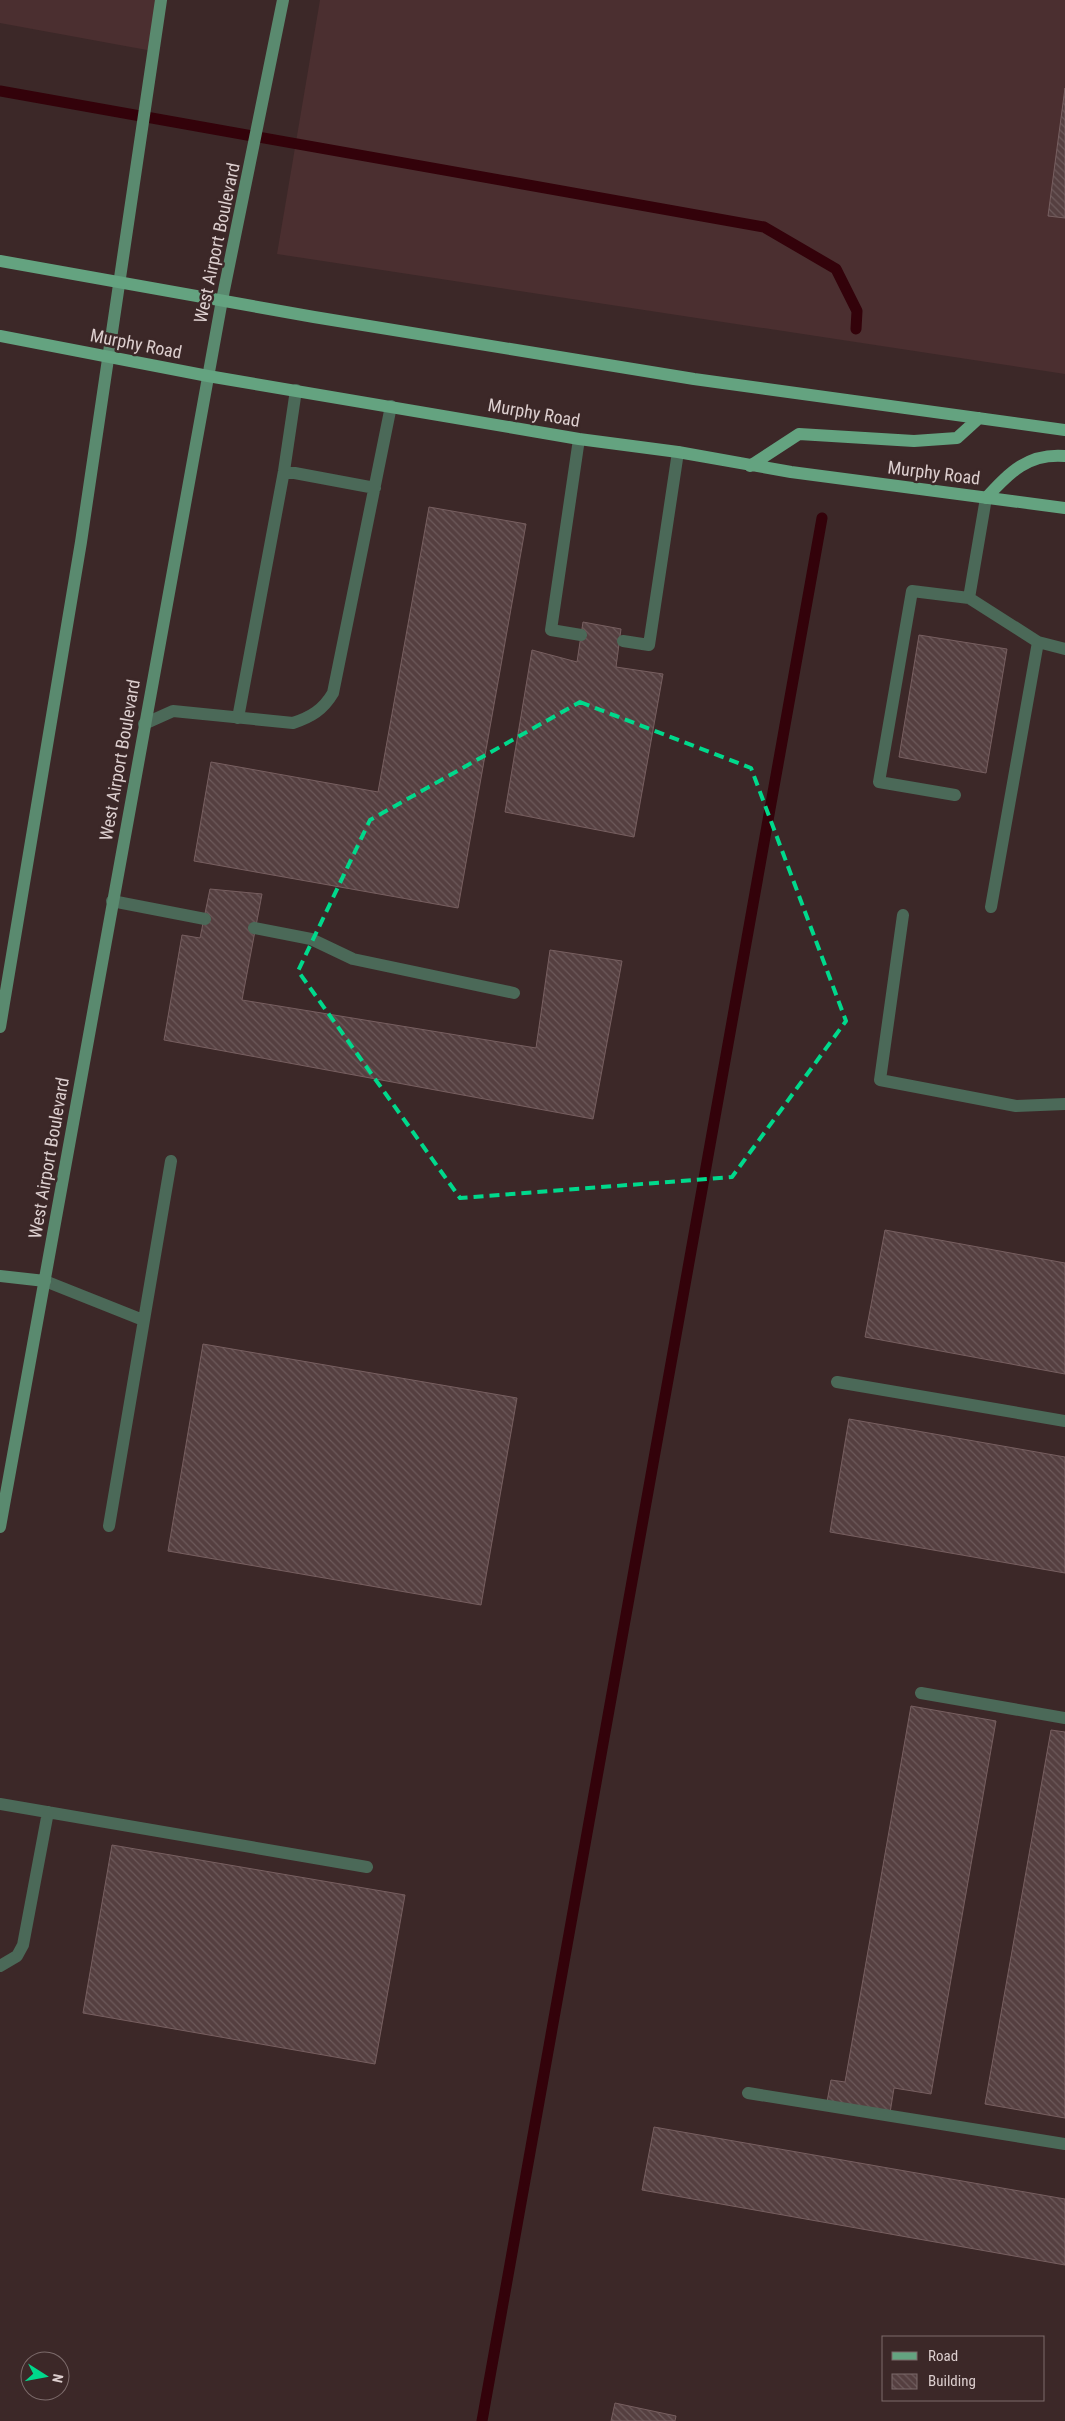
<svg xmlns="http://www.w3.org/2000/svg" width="1065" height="2421" font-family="'Roboto Condensed',sans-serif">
  <defs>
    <pattern id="building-back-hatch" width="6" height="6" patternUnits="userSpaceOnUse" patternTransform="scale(1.25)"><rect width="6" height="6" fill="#553f40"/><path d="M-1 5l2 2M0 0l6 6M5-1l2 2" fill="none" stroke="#6d5a5b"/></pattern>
  </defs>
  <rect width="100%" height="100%" fill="#3c2828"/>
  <path fill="#4b2f30" d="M0,0H165L158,52L0,23Z
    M320,0H1065V374L277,254Z"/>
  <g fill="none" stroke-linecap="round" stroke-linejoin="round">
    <path stroke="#33020a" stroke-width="11" d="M0,91L764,227L836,269L857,311L856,329
      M482,2421L822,518"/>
  </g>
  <path fill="url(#building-back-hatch)" stroke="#775f60" d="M1065,88V218L1048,216Z
    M429,507L526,524L458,908L194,861L211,762L378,792Z
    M583,622L621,629L616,667L663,674L634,837L505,812L532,650L577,662Z
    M919,635L1007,649L986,773L899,757Z
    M210,889L262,894L242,1000L536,1048L550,950L622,961L593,1119L164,1040L182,935L200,938Z
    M885,1230L1065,1263V1374L865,1337Z
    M203,1344L517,1398L481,1605L168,1551Z
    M849,1419L1065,1457V1573L830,1532Z
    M911,1706L996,1721L931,2094L894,2088L890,2113L827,2102L831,2080L845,2082Z
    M1051,1730L1065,1732V2118L985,2104Z
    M112,1845L405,1895L375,2064L83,2013Z
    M654,2127L1065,2199V2265L642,2190Z
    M615,2403L676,2416L675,2421H611Z"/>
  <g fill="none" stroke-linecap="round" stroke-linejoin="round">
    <path stroke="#4b6958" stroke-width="12" d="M579,439L551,630L581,635
      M284,471L375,488
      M969,598L1038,642L1065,649
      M623,641L649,645L678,452
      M238,718L284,471L296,390
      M144,724L173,711L293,723C311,717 323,710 333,693L391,406
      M955,795L879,782L912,591L969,598L986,498
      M112,901L205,919
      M991,907L1038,642
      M903,915L880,1080L1016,1106L1065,1104
      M254,928L311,939L353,959L514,993
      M45,1281L143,1320
      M837,1382L1065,1421
      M109,1526L171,1161
      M921,1693L1065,1718
      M0,1804L367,1867
      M0,1966L17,1956L23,1945L48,1812
      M748,2093L1065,2144"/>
    <path stroke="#5a8a6f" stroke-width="12" d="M0,1027L81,542L161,0
      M0,1276L45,1281
      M0,1527L222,300L283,0"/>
    <path stroke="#64a380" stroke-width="12" d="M0,261L314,317L694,379L1065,430
      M0,336L208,376L579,439L678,452L791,472L1065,508
      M750,466L799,434L914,441L957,438L979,418
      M986,498C1010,472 1028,453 1065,456"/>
  </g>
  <path fill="none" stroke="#00d98c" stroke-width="4" stroke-dasharray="10 6" stroke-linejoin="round" d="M580,702L751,768L846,1021L732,1177L460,1198L298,971L370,820Z"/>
  <g text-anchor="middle" stroke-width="5" stroke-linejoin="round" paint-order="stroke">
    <g font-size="18" fill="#ddcfcf" stroke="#3c2828">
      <text transform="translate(217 243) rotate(-78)" y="6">West Airport Boulevard</text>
      <text transform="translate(136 344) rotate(11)" y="6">Murphy Road</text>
      <text transform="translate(534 413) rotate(10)" y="6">Murphy Road</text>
      <text transform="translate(934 473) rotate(7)" y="6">Murphy Road</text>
      <text transform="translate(120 760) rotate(-80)" y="6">West Airport Boulevard</text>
      <text transform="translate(49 1158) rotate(-80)" y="6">West Airport Boulevard</text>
    </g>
  </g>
  <rect x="882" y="2336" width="162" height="65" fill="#3c2828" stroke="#7c6b6b"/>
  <rect x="892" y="2352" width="25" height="8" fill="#64a380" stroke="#7c6b6b"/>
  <text x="928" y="2361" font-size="15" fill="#ddcfcf">Road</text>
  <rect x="892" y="2374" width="25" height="15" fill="url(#building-back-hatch)" stroke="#7c6b6b"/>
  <text x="928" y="2386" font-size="15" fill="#ddcfcf">Building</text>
  <g transform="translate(45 2376) rotate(101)"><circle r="24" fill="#3c2828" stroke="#7c6b6b"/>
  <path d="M0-4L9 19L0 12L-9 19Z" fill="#00d98c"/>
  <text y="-8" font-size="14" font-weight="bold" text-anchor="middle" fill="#ddcfcf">N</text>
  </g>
</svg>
